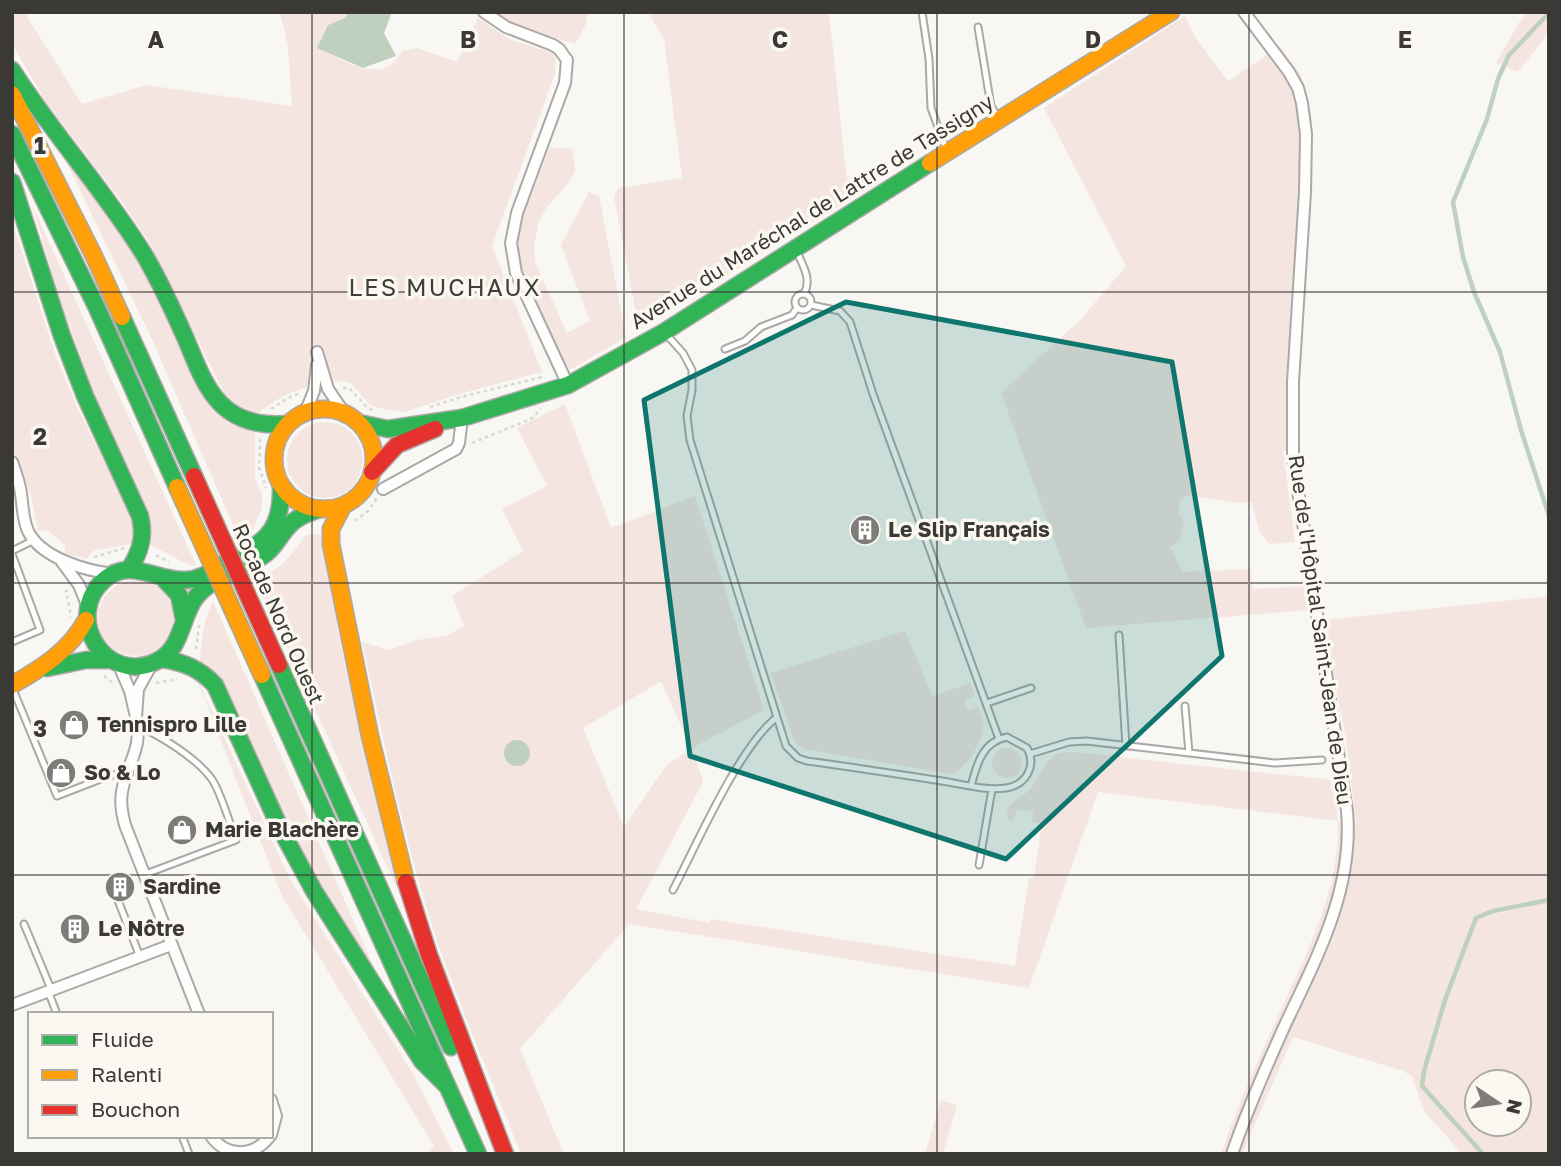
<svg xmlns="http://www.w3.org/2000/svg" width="1561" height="1166" font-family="'Golos Text',sans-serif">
  <rect width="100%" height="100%" fill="#f9f7f3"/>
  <path fill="#f5e5e1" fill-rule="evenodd" d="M12,12H24L82,104L146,85L292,106L288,47L280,12H349L345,18L328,25L318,48C336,56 361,73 382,69C391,67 398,57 403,51L417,48L457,62L478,18L509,39L556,54L555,74L492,246L542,372L463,393L404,412L387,410L370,405L350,382L333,381L322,349L313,353L312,370L307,387C287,393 273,401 257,414L241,407L225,395L148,240L122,202L46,102L12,44Z
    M493,12H588L585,26L575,44L516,26Z
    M648,12H829L849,200L639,330L614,196L619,188L682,178L664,39Z
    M1529,12H1549V32L1518,72L1496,63L1520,21Z
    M1185,16L1195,37L1228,81L1280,46L1301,75L1311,114L1313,137L1307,268L1295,399L1298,453L1283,450L1295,542L1269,544L1259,531L1252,502L1235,503L1187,495L1180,499L1179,514L1184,521L1180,541L1170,547L1183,572L1250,569L1253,589L1305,586L1309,610L1086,628L1001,393L1081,319L1126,266L1044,108Z
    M550,147L572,149L575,171L569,182L546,208L538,224L534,246L535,262L567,333L590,321L561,245L589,192L599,196L626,337L570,370L562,360L518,260L514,240Z
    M63,155L123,234L142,267L203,394L217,415L231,425L255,432V476L262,496V508L251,534L240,541L150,335Z
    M33,207L196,565L191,566L148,544L56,288Z
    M12,221L56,357L79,411L129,511L136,531V543L93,551L87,559L65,554V545L48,531L38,530L31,496L12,446Z
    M565,404L611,528L695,496L764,710L692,748L703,782L636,909L710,923L711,919L1015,966L1029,878H1034L1042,823L1032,822L1033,811L1016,810L1014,820L1008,819C1004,803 1016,801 1027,792C1040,782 1042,757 1061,753C1073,750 1121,757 1136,759C1202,766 1267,773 1333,780L1338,821L1356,823L1346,739L1323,620L1549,596V1154H1462L1424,1111L1412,1076L1403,1071L1293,1037L1242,1154H1221C1238,1103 1261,1054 1283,1005C1310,947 1340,886 1338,821L1098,792L1029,988L629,924L520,1049L564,1154H521C496,1091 469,1029 446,966C408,861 386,751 362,642L389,650L417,640L448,635L464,626L452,596L523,551L502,509L547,486L517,428ZM661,681L691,748L665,767L624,827L583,728ZM1477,1082H1519V1124H1477Z
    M287 460a38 38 0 1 1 76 0a38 38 0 1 1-76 0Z
    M312,534L323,535L340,640L375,797L401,897L256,580C278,571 292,556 305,536Z
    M98 618a38 38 0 1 1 76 0a38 38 0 1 1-76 0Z
    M213,601L380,981L319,885L200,661C201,640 203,621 213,601Z
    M905,631L932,696L970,683L975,696L964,700L968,710L978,707C980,713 985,722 983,729C981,744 965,771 950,774L804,749L795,743L771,673Z
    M196,677L291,881L412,1072L454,1154H427L434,1146L281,894Z
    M992 763a15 15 0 1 1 30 0a15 15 0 1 1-30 0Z
    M941,1100L957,1105L943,1154H925Z"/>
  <path fill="#bfd0be" d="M349,12H392L384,33L396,56L363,68L317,48L328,25L345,18Z
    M504 753a13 13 0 1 1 26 0a13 13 0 1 1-26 0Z"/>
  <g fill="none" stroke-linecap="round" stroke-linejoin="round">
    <path stroke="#bfd0be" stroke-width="4.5" d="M1549,13L1509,55L1498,79L1487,119L1453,202L1463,257L1474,292L1500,352L1521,430L1549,516
      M1483,1154L1422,1086L1424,1071L1445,1000L1476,918L1493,911L1549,900"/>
    <g stroke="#aba9a7" stroke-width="9">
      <path id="lane" d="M922,12L929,59L931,108L946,149
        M978,27L991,106L997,116
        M797,252C803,266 812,279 804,294
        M795 302a8 8 0 1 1 16 0a8 8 0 1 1-16 0Z
        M811,305L840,311L850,322L873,394L999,739
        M665,333L683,353L692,370V390L687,416L690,440L786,746L798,758L807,761C852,767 897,774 942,781C962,784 986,791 1006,788C1026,785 1037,766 1027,748L1007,737C982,742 977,764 971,786
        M725,349L745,341L761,327L792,315L797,308
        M12,551L34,540
        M12,554L40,630L12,642
        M1119,635L1126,746
        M12,687L57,796L111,775L127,774
        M987,703L1031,688
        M1185,706L1189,753
        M138,726C161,736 196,758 211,778C220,789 230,825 236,840L143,875
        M1030,754L1069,742L1087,741L1275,763L1322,760
        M979,865L992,789
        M114,890L140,957
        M673,890C696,846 739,747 776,718
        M24,924L51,989
        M48,991L57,1014
        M182,1136L189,1154"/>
    </g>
    <g stroke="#aba9a7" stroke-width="14">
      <path id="street" d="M484,12L506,27L553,45L559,49L567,60L565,83L517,213L511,243L516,273L568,385
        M317,352L328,389L345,414
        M305,413L314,391L317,365
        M12,462C15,470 18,479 20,488C23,502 22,518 28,531C41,558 86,571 114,574
        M383,489L456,449L459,443L462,418
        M62,562L79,585L88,607
        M118,663L130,691L136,717L138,689L152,664
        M136,717C143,751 127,761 122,792C120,803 122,814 125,825L199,1014
        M12,1005L171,945
        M271,1100L276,1116L271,1135
        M211,1136C227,1158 254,1157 270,1136
        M1232,1154C1247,1110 1266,1067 1285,1025C1317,957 1354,889 1347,811L1293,458V382L1305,192L1306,134L1302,103L1298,88L1289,72L1244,12"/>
    </g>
    <g stroke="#aba9a7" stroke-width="19">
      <path id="fast" d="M12,70C53,134 105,191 145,256C160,282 173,310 185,337C195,360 203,385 220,403C238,422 262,426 288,424
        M12,134L97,308L177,487
        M12,182L62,336L85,396L140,516C145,536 141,552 129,569
        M122,317L194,476
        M359,423L388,429L462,418L568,385L664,332L930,163
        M281,485C283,533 263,543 224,564C212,571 200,580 185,580C156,581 130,557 104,580C63,617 105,685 155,662C183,650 180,618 196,597C214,575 243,571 264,555C275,548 279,536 288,527C296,517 308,513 320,509
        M162,577L179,595L184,620
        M162,659C184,662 200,669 215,685L281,830L314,891L422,1061L448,1087
        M279,665L451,1047
        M47,668L86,660H110
        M262,675L478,1154"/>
    </g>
    <g stroke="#aba9a7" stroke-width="19">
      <path id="slow" d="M12,94L93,254L122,317
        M930,163L1171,12
        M274 459a50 50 0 1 1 100 0a50 50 0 1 1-100 0Z
        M343,506L331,529V544L370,736L406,882
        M12,685C42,668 69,651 86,620"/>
    </g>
    <g stroke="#aba9a7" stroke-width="19">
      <path id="jam" d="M372,472L397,445L435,429
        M406,882L429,955L505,1154"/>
    </g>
    <path stroke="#d8d8d7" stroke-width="2.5" stroke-dasharray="3.5 3.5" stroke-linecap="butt" d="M343,388H349L368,408L373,410
      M430,407L461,397L542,377
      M271,409L293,395L299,394
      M260,439L259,467L266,488
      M472,443L531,419L541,409
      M355,521L368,511L377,498
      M156,555L169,562
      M94,557L124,548
      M68,590L66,591L71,617
      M196,649L199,625
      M104,676L115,685
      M156,683L177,679"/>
    <use href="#lane" stroke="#fefefd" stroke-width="5"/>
    <use href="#street" stroke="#fefefd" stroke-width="10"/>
    <use href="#fast" stroke="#30b455" stroke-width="16"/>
    <use href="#slow" stroke="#ff9f0a" stroke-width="16"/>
    <use href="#jam" stroke="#e5322d" stroke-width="16"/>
    <g stroke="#a6a798" stroke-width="19" stroke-linecap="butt">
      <path id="slow-bridge" d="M177,487L262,675"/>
    </g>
    <g stroke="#a6a798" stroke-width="19" stroke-linecap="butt">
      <path id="jam-bridge" d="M194,476L279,665"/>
    </g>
    <use href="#slow-bridge" stroke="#ff9f0a" stroke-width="16"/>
    <use href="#jam-bridge" stroke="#e5322d" stroke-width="16"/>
  </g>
  <path fill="#0f766e" fill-opacity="0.2" stroke="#0f766e" stroke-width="5" stroke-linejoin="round" d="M846,302L1172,362L1222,656L1006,859L690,756L644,400Z"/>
  <path fill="none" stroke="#3a3936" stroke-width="2" stroke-opacity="0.55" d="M312,12V1154M624,12V1154M937,12V1154M1249,12V1154M12,292H1549M12,583H1549M12,875H1549"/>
  <defs>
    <g id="building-disc" transform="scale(1.575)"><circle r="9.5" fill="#7d7c78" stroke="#fbf8f1"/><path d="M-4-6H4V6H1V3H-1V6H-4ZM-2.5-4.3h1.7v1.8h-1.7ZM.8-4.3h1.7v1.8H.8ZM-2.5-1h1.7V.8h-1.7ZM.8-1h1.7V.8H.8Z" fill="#fff"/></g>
    <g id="shop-disc" transform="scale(1.575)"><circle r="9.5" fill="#7d7c78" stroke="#fbf8f1"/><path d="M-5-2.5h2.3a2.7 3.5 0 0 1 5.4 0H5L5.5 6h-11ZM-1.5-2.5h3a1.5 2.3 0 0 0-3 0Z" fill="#fff"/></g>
  </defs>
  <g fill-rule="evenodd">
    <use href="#building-disc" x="865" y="530"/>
    <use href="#shop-disc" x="74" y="725"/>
    <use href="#shop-disc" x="61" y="773"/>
    <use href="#shop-disc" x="182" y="830"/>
    <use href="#building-disc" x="120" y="887"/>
    <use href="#building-disc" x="75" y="929"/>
  </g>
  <g text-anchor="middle" stroke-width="7" stroke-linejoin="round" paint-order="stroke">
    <g font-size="21" fill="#3a3936" stroke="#fbf8f1">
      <text transform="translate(812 212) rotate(-32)" y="7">Avenue du Maréchal de Lattre de Tassigny</text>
      <text transform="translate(278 614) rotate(66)" y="7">Rocade Nord Ouest</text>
      <text transform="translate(1320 630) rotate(82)" y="7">Rue de l'Hôpital Saint-Jean de Dieu</text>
    </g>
    <g font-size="21" font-weight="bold" fill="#3a3936" stroke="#fbf8f1" text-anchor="start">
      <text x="888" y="537">Le Slip Français</text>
      <text x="97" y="732">Tennispro Lille</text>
      <text x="84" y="780">So &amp; Lo</text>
      <text x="205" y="837">Marie Blachère</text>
      <text x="143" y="894">Sardine</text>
      <text x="98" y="936">Le Nôtre</text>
    </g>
    <g font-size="24" letter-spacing="2" fill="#403e38" stroke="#fbf8f1">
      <text x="445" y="296">LES MUCHAUX</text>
    </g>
  </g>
  <g font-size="23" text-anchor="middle" font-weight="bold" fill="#3a3936" stroke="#fbf8f1" stroke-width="7" stroke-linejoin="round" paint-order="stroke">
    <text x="156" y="48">A</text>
    <text x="468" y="48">B</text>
    <text x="780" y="48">C</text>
    <text x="1093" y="48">D</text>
    <text x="1405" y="48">E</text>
    <text x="40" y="154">1</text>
    <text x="40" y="445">2</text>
    <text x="40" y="737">3</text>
  </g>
  <rect width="1561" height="1166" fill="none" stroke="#3a3936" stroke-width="28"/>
  <rect x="28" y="1012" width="245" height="126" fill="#fbf8f1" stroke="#aeaca6" stroke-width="2"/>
  <rect x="42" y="1035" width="35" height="10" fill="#30b455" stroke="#aeaca6" stroke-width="2"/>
  <text x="91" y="1047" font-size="21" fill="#3a3936">Fluide</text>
  <rect x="42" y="1070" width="35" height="10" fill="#ff9f0a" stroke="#aeaca6" stroke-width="2"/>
  <text x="91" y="1082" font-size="21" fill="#3a3936">Ralenti</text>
  <rect x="42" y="1105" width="35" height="10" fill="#e5322d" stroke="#aeaca6" stroke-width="2"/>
  <text x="91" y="1117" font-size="21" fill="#3a3936">Bouchon</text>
  <g transform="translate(1498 1103) rotate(103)"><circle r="33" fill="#fbf8f1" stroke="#aeaca6" stroke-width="2"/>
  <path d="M0-5L12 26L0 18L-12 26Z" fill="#7d7c78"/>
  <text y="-10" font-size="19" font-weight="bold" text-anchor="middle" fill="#3a3936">N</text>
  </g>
</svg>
